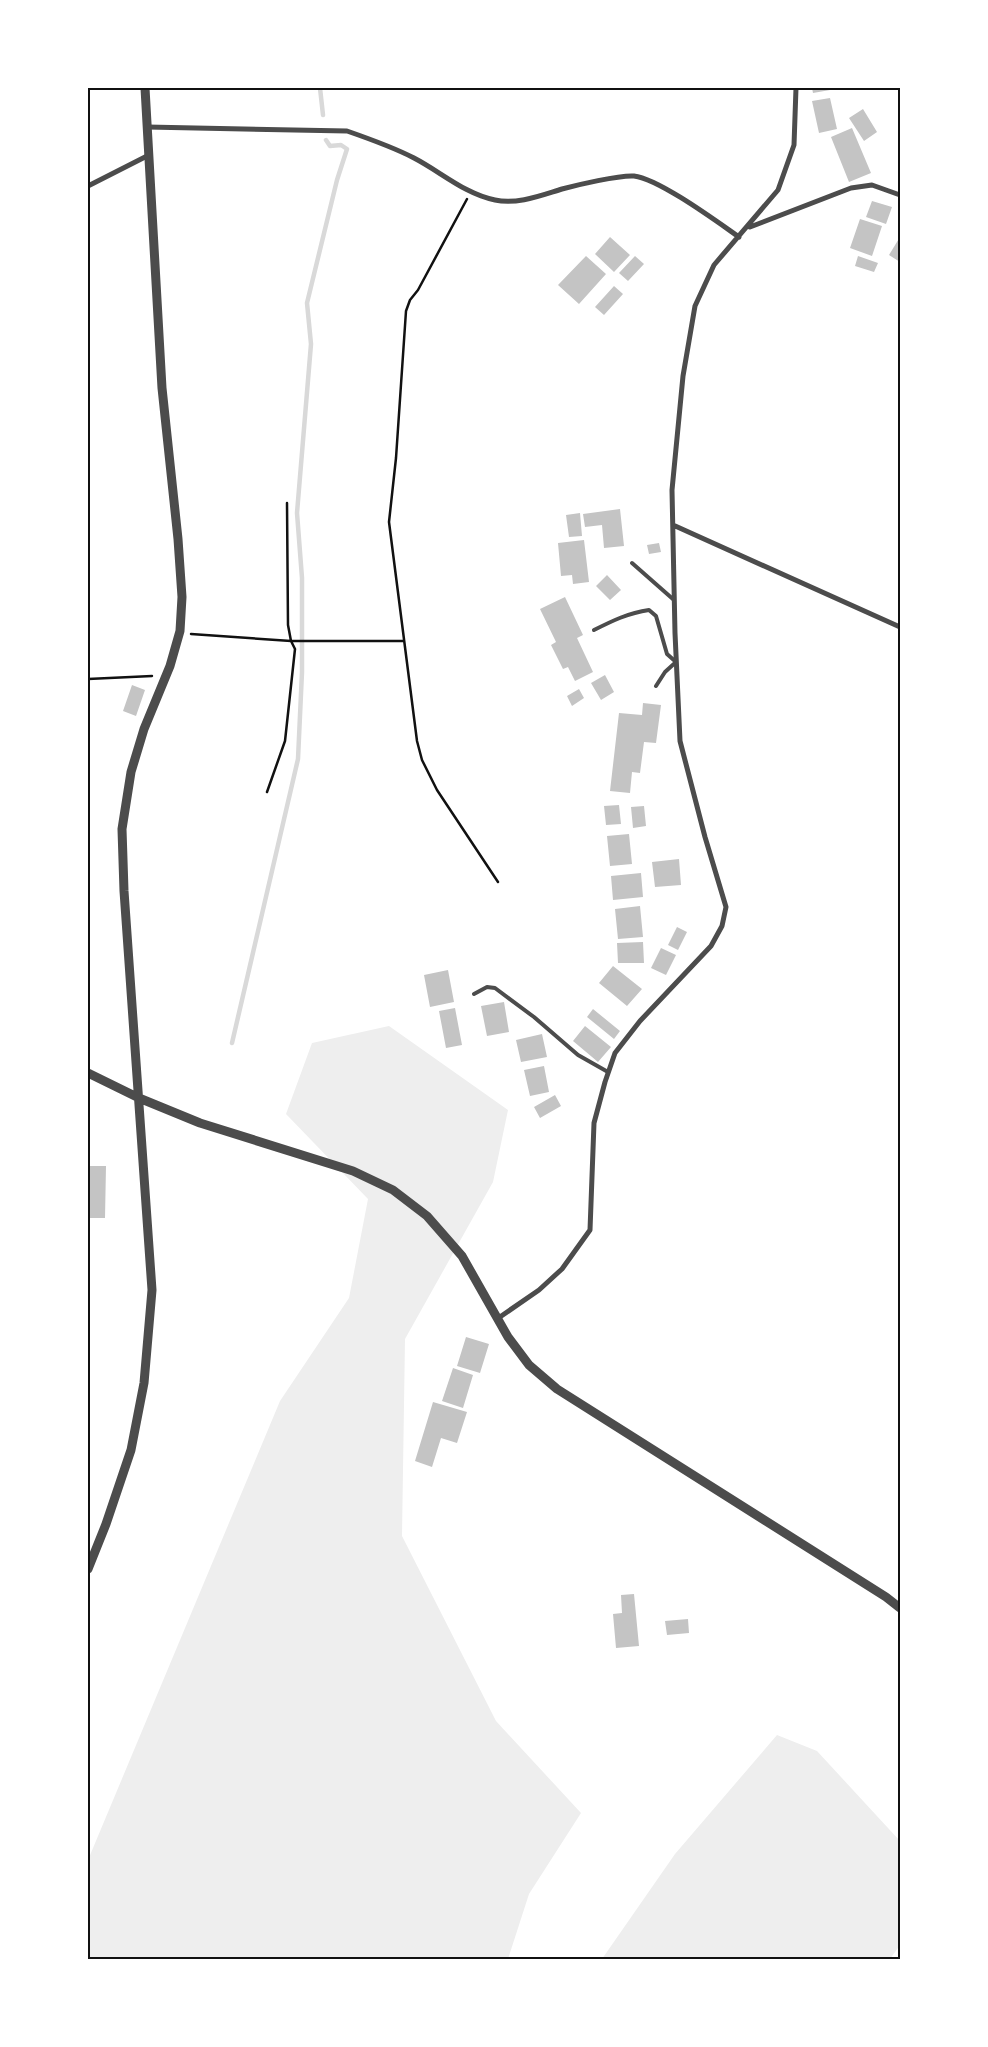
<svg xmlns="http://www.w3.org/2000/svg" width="988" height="2047" font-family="'Libre Baskerville',serif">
  <rect width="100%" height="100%" fill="#fff"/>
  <path fill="#eee" d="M389,1026L508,1110L493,1182L405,1339L402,1536L496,1721L581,1813L529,1894L508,1959L88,1960V1860L280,1401L349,1298L368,1199L286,1114L312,1043Z
    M777,1735L817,1751L900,1841V1945L890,1959H602L675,1854Z"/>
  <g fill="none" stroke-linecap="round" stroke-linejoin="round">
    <path stroke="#d9d9d9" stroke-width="4.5" d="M320,88L323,115
      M232,1043L298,759L302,672V578L297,513L311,344L307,303L337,180L347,149L341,145L330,146L326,140"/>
  </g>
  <path fill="#c4c4c4" d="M812,88H830V90L813,93Z
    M830,98L837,129L819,133L812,101Z
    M863,109L877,132L864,141L849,118Z
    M852,128L871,173L849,182L831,137Z
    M872,201L892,207L886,224L866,217Z
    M860,219L882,226L872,256L850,248Z
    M610,237L630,255L614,272L595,254Z
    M900,237V262L889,255Z
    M586,256L606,274L579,304L558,285Z
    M635,256L644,264L628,281L619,273Z
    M858,256L878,263L874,272L855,266Z
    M614,286L623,294L604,315L595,307Z
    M620,509L624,546L604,548L602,525L585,527L583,514Z
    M580,513L582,536L569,537L566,515Z
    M584,540L589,582L573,584L572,575L561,576L558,543Z
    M659,543L661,552L649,554L647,545Z
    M607,575L621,590L610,600L596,586Z
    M565,597L583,635L577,638L593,672L575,681L568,667L563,669L551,645L556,642L540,609Z
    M605,675L614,692L601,700L591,683Z
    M132,685L145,690L136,716L123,711Z
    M579,689L584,698L572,706L567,696Z
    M643,703L661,705L656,743L644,742L640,773L632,772L630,793L610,791L619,713L642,715Z
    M619,805L621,824L606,825L604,806Z
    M644,806L646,826L633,828L631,807Z
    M629,834L632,864L610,866L607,836Z
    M679,859L681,885L655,887L652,862Z
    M641,873L643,897L613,900L611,876Z
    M640,906L643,937L618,939L615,909Z
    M677,927L687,932L678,950L668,945Z
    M643,942L644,963H618L617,943Z
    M661,948L676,955L666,975L651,968Z
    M613,966L642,989L627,1006L599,983Z
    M448,970L454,1002L430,1007L424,975Z
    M504,1002L509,1032L487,1036L481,1006Z
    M455,1008L462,1045L446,1048L439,1011Z
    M593,1009L620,1031L614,1039L587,1017Z
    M585,1026L611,1047L598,1062L573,1041Z
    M542,1034L547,1057L521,1062L516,1040Z
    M544,1066L549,1092L530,1096L524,1070Z
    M555,1095L561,1106L540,1118L534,1107Z
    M88,1166H106L105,1218H88Z
    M466,1337L489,1344L480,1373L457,1366Z
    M453,1368L473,1375L463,1408L442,1401Z
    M433,1402L467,1412L457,1443L441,1438L432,1467L415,1461Z
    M634,1594L639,1646L616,1648L613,1614L622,1613L621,1595Z
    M688,1619L689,1633L667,1635L665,1621Z"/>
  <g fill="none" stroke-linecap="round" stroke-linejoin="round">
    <path stroke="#111" stroke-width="2.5" d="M467,199L418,290L410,300L406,311L396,458L389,522L417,741L422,760L437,790L498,882
      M191,634L291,641H403
      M88,679L152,676
      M267,792L285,741L295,649L291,641L288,625L287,503"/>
    <path stroke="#4c4c4c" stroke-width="4" d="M632,563L674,600
      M594,630C612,621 628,613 649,610L656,616L667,654L676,662L665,672L656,686
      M474,994L487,987L495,988L534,1017L578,1055L608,1072"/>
    <path stroke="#4c4c4c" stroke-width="5" d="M147,127L347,131C370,139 393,147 414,158C441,172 465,194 495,200C517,205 542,195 562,189C577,185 619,175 634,176C659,179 716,221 739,237
      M88,186L149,155
      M750,227L851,188L872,185L900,195
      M673,525L900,627
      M497,1319L539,1290L562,1269L590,1230L594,1123L605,1082L615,1053L640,1021L711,946L722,926L726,907L705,837L680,741L675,633L672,490L683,376L695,306L714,265L778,190L794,145L796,88"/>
    <path stroke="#4c4c4c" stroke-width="9" d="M88,1073L139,1098L200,1123L353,1171L393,1190L427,1216L462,1256L508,1337L529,1365L557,1389L886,1597L900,1608
      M88,1569L106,1524L131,1450L144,1383L152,1290L124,891L122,829L131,772L144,729L170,666L180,631L182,597L178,539L162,388L145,88"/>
  </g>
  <rect width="988" height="2047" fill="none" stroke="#ffffff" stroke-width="178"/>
  <rect x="89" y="89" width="810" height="1869" fill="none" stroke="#111" stroke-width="2"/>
</svg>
